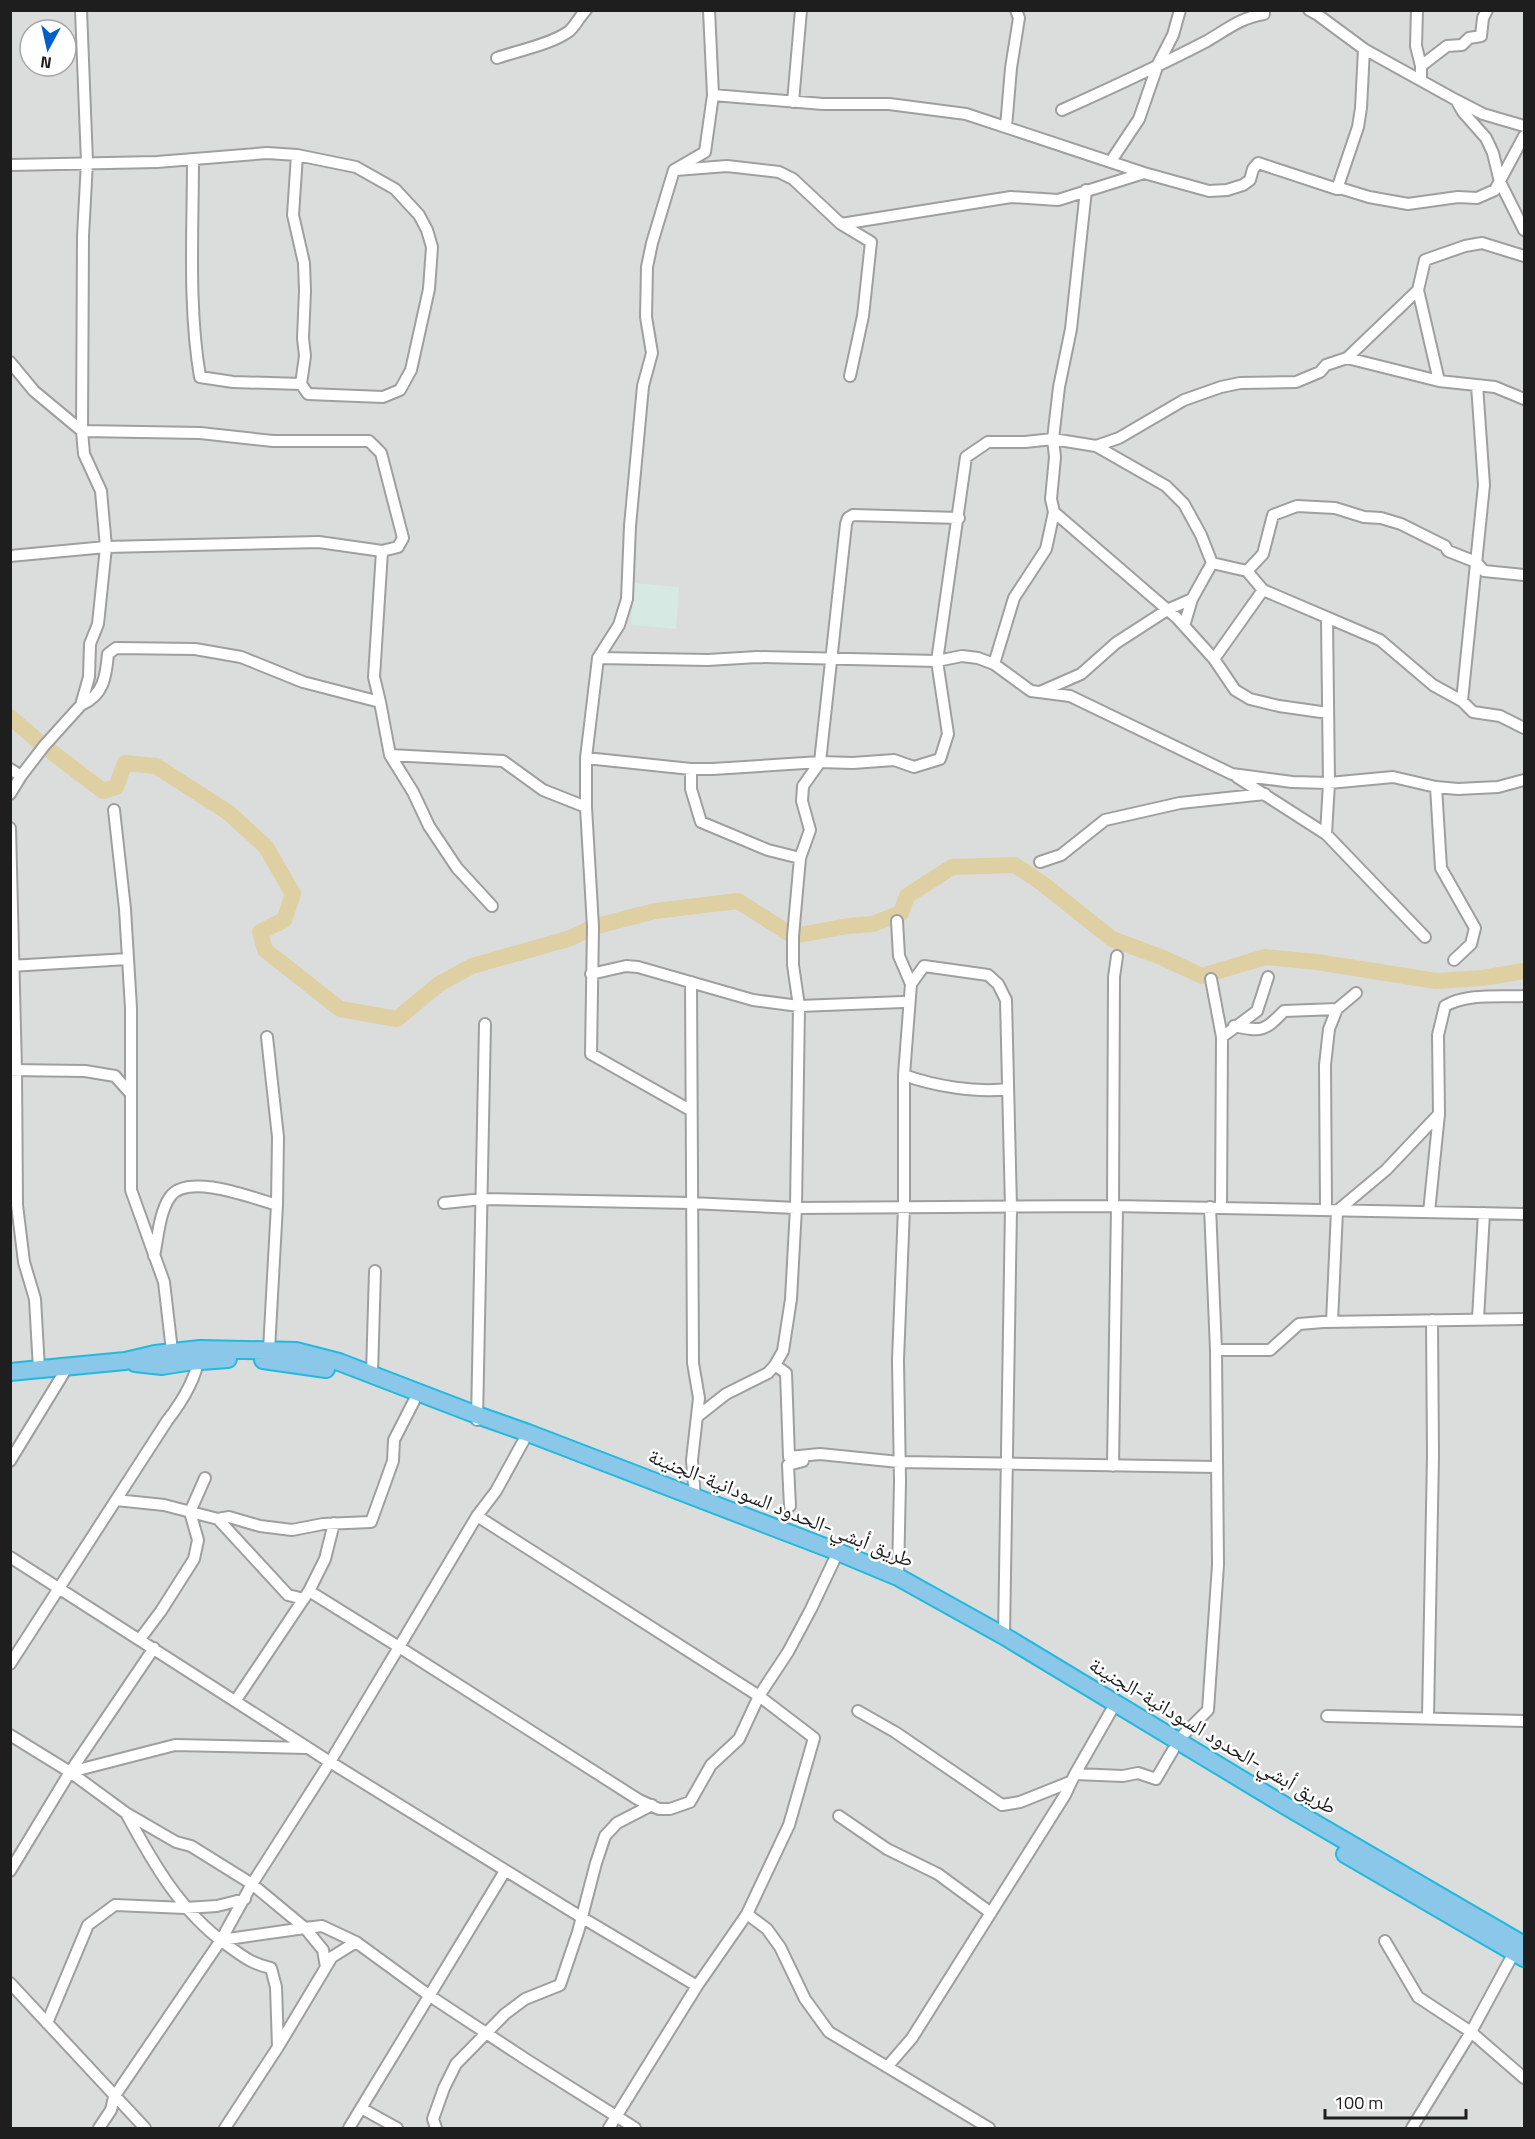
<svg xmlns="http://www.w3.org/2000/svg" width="1535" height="2139" font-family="'Titillium Web','Noto Naskh Arabic',sans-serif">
  <rect width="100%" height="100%" fill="#e6e4ef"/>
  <path fill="#dbdcdc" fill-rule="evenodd" d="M11,11H1524V2128H11ZM30,30H66V66H30Z"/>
  <path fill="#d6e9e3" d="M634,583L679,587L676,629L631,625Z"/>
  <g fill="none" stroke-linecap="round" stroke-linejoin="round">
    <path stroke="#ded0a3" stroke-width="16" d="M10,717L44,746L103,791L116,787L125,763L156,766L229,813L266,847L293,894L284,920L260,932L265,950L340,1009L397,1019L439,984L472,966L571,938L593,927L655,911L738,901L793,936L848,926L873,924L901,913L907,896L952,867L1015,865L1043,884L1112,939L1161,957L1202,976L1265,957L1317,962L1436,981L1482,978L1524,971"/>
    <g stroke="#9f9f9f" stroke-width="14">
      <path id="minor" d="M81,10L87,162L83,236L82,431L200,433L273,441H369L381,453L403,538L398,547L382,551
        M1309,10L1318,15L1364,49L1456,100L1483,114L1524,126
        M1417,10L1416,46L1421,66
        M497,58C517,51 551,44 568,32C575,27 579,17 586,10
        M1421,80V66L1447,46L1462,45L1469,38L1481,36L1483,18L1487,10
        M713,95L823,104H889L966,114L1144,173L1209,191L1227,190L1243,185L1250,180L1253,169L1258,163L1337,189H1343L1369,197L1408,204L1458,197L1477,198L1495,190L1524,136
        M1456,100L1463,112L1486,138L1493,153L1500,182L1524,230
        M793,102L801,10
        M1062,110C1111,88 1159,66 1207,41C1226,30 1242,17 1264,14V10
        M1006,127L1011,68L1019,18L1016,10
        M193,159C193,231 188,306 200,377L233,382L301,384
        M1111,161L1139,119L1158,64L1173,35L1180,10
        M10,165L157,162L267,153L297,155L356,167L395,189L419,215L427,230L432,247L429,289L411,370L400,390L383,397L308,394L301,384L305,356L303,338L305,291L304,263L293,215L297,155
        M676,170L727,166L779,172L793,179L841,224L1011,197L1058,200L1144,173
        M1337,189L1358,127L1361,108L1364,49
        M841,224L871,242L863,316L850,376
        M1418,290L1439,381
        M1347,358L1439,381L1495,387L1524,399
        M10,362L34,391L82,431L84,454L101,491L106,547L98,624L90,644L89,677L81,705L44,746L21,776L10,794
        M1096,446L1119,438L1184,400L1221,387L1240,383L1296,382L1320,372L1326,365L1347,358L1418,290L1425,260L1465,246L1482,243L1524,256
        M1054,512L1177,618L1214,659L1235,690L1250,699L1279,706L1328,713
        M10,556L106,547L319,542L382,551L374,677L380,702L390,755L413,792L429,826L457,868L492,906
        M1247,571L1263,554L1273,515L1297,506L1335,508L1364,517L1381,518L1401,524L1445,546L1448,551L1476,562L1484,571L1524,575
        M1327,618L1329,783L1326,834L1425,937
        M1184,626L1192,599L1212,563
        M598,658L708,660L757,657L937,661L962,656L978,658L994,664L1031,691L1070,696L1232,774L1292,782L1329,783L1393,777L1436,787L1458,789L1498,787L1524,780
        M1214,659L1263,590
        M994,664L1014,598L1046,549L1054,512L1051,499L1055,457L1053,439L1059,387L1071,329L1086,190
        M1040,692L1081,674L1116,643L1167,610L1192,599
        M1462,701L1484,485L1477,385
        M81,705C104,695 106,676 108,654L116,648L195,649L241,657L303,682L380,702
        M390,755L503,761L543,790L586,807
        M586,758L691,769H713L820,762L853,763L894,760L914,767L940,759L948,734L937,661L966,457L988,442H1025L1053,439L1096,446L1166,486L1184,504L1201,535L1212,563L1247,571L1263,590L1380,640L1433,685L1462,701L1473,712L1500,716L1524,728
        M10,769L21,776
        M691,769V789L701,822L768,850L800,858
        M1237,777L1326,834
        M1436,787L1441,868L1475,928L1471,944L1454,960
        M114,810L125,909L131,1008V1190L164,1282L172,1351
        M10,828L16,1070L17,1205L24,1262L35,1299L39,1369
        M1040,862L1061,855L1105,820L1180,803L1265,794
        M897,921L899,956L911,984
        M10,966L128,959
        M591,974L626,966L638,967L753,1000L799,1006L903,1002
        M1211,979L1222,1037L1221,1207
        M691,982L693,1363L699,1398L692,1460L695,1498
        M1234,1026C1262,1032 1265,1031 1284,1011L1337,1009L1356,993
        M267,1037L278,1137L277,1205L269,1350
        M1222,1037L1257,1011L1268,977
        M10,1070L85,1071L115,1076L131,1094
        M904,1075C934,1086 976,1093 1008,1089
        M690,1110L591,1054L593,927L586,807V758L598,658L619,625L627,599L630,526L643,386L652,353L646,317L647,267L652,243L674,170L705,152L713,95L709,10
        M444,1203L483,1199L691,1203L796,1208L1113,1206L1524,1214
        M1113,1206L1114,977L1117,956
        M1326,1209L1325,1065L1329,1029L1337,1009
        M1429,1212L1439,1114
        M154,1256C158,1238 159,1213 170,1197C187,1172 253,1198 277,1205
        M1478,1319L1484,1213
        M1332,1322L1337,1211L1386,1170L1439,1114L1438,1035L1445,1006C1467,993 1500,997 1524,996
        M1216,1350H1270L1299,1324L1323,1322L1524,1319
        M775,1365L786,1373L789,1457L820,1454L899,1462L1217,1467
        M372,1374L375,1271
        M698,1416L726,1394L768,1373L775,1365L783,1351L791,1299L796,1208L799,1006L793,965V936L800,858L810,830L802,801L803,786L820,762L846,524L848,518L853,515L959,518
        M477,1420L485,1024
        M10,1461L68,1366
        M1113,1466L1117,1207
        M116,1500L164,1505L218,1519L229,1517L260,1526L292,1530L323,1524L371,1522L393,1461L394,1440L414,1401
        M790,1506L788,1465L803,1461
        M477,1516L759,1696L814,1738L789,1825L747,1914L697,1986L609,2128
        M218,1519L288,1595L304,1599
        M10,1557L330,1762L581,1917L697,1986
        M898,1577L900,1481L898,1360L904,1208V1075L911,984L924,966L988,975L998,984L1006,1000L1011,1208L1004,1636
        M309,1591L399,1647L477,1516L496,1491L524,1440
        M140,1639L161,1611L194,1559L198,1540L190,1512L205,1478
        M10,1664L167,1421C181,1403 196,1380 199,1356
        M236,1700L309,1591L325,1559L334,1523
        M858,1711L895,1732L1002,1805L1020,1802L1070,1782
        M1327,1716L1524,1721
        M1428,1717L1433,1456L1432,1320
        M10,1735L70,1772L126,1813L176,1842L191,1846L252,1884L305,1928L322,1926L356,1942L430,1996L527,2060L635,2128
        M1178,1740L1208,1710L1218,1565L1216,1350L1210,1207
        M70,1772L175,1745L306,1748
        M1075,1774L1111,1711
        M126,1813C153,1863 180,1911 227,1945C244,1957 250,1963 271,1968L276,1987L278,2047L225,2128
        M839,1816L887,1849L938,1874L991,1913
        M10,1871L70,1772L154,1648
        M747,1914L767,1929L780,1947L805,1999L829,2032L989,2128
        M221,1940L305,1928L323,1950L326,1967
        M1385,1941L1418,1997L1471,2032L1524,2078
        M10,1983L145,2128
        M47,2023L88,1925L115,1905L185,1908L217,1906L245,1899
        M278,2047L332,1957L356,1942
        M887,2067L912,2038L1065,1795L1075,1774L1123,1776L1138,1773L1156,1779L1173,1750
        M361,2108L397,2128
        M99,2128L111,2110L114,2097L221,1940L252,1884L330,1762L399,1647L639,1800L659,1809H670L690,1802L711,1765L739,1739L759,1696L788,1652L811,1609L838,1552
        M349,2128L505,1871
        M436,2128L433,2119L444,2088L456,2064L505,2014L525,1999L560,1985L578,1932L596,1863L605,1836L617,1823L652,1805
        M1412,2128L1471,2032L1517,1947"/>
    </g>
    <g stroke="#21b9de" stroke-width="20">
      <path id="highway" d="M263,1360L326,1369
        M135,1363L162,1366L187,1362L228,1359
        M10,1372L125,1361L155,1354L200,1349L296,1351L339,1362L477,1415L528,1433L838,1552L898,1577L1004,1636L1289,1808L1524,1945
        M1345,1854L1524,1958"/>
    </g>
    <use href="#minor" stroke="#fff" stroke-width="10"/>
    <use href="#highway" stroke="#8ac7e8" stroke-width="16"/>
  </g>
  <g text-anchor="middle" stroke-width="5" stroke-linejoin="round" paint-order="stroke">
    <g font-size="21" fill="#1e1e1e" stroke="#fff">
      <text transform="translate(781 1508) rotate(22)" y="7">طريق أبشي-الحدود السودانية-الجنينة</text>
      <text transform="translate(1213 1736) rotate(31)" y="7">طريق أبشي-الحدود السودانية-الجنينة</text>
    </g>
  </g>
  <rect width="1535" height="2139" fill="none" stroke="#1e1e1e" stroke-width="24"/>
  <g transform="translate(48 48) rotate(188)"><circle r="28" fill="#ffffff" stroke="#a5a5a5" stroke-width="1.5"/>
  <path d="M0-4.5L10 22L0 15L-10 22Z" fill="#005fcc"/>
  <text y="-9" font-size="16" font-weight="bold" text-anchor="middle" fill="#1e1e1e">N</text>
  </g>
  <path d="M1325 2109v9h141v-9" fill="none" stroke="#1e1e1e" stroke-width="3"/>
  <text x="1334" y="2109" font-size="18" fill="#1e1e1e" stroke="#ffffff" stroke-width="4.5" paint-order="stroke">100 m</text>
</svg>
